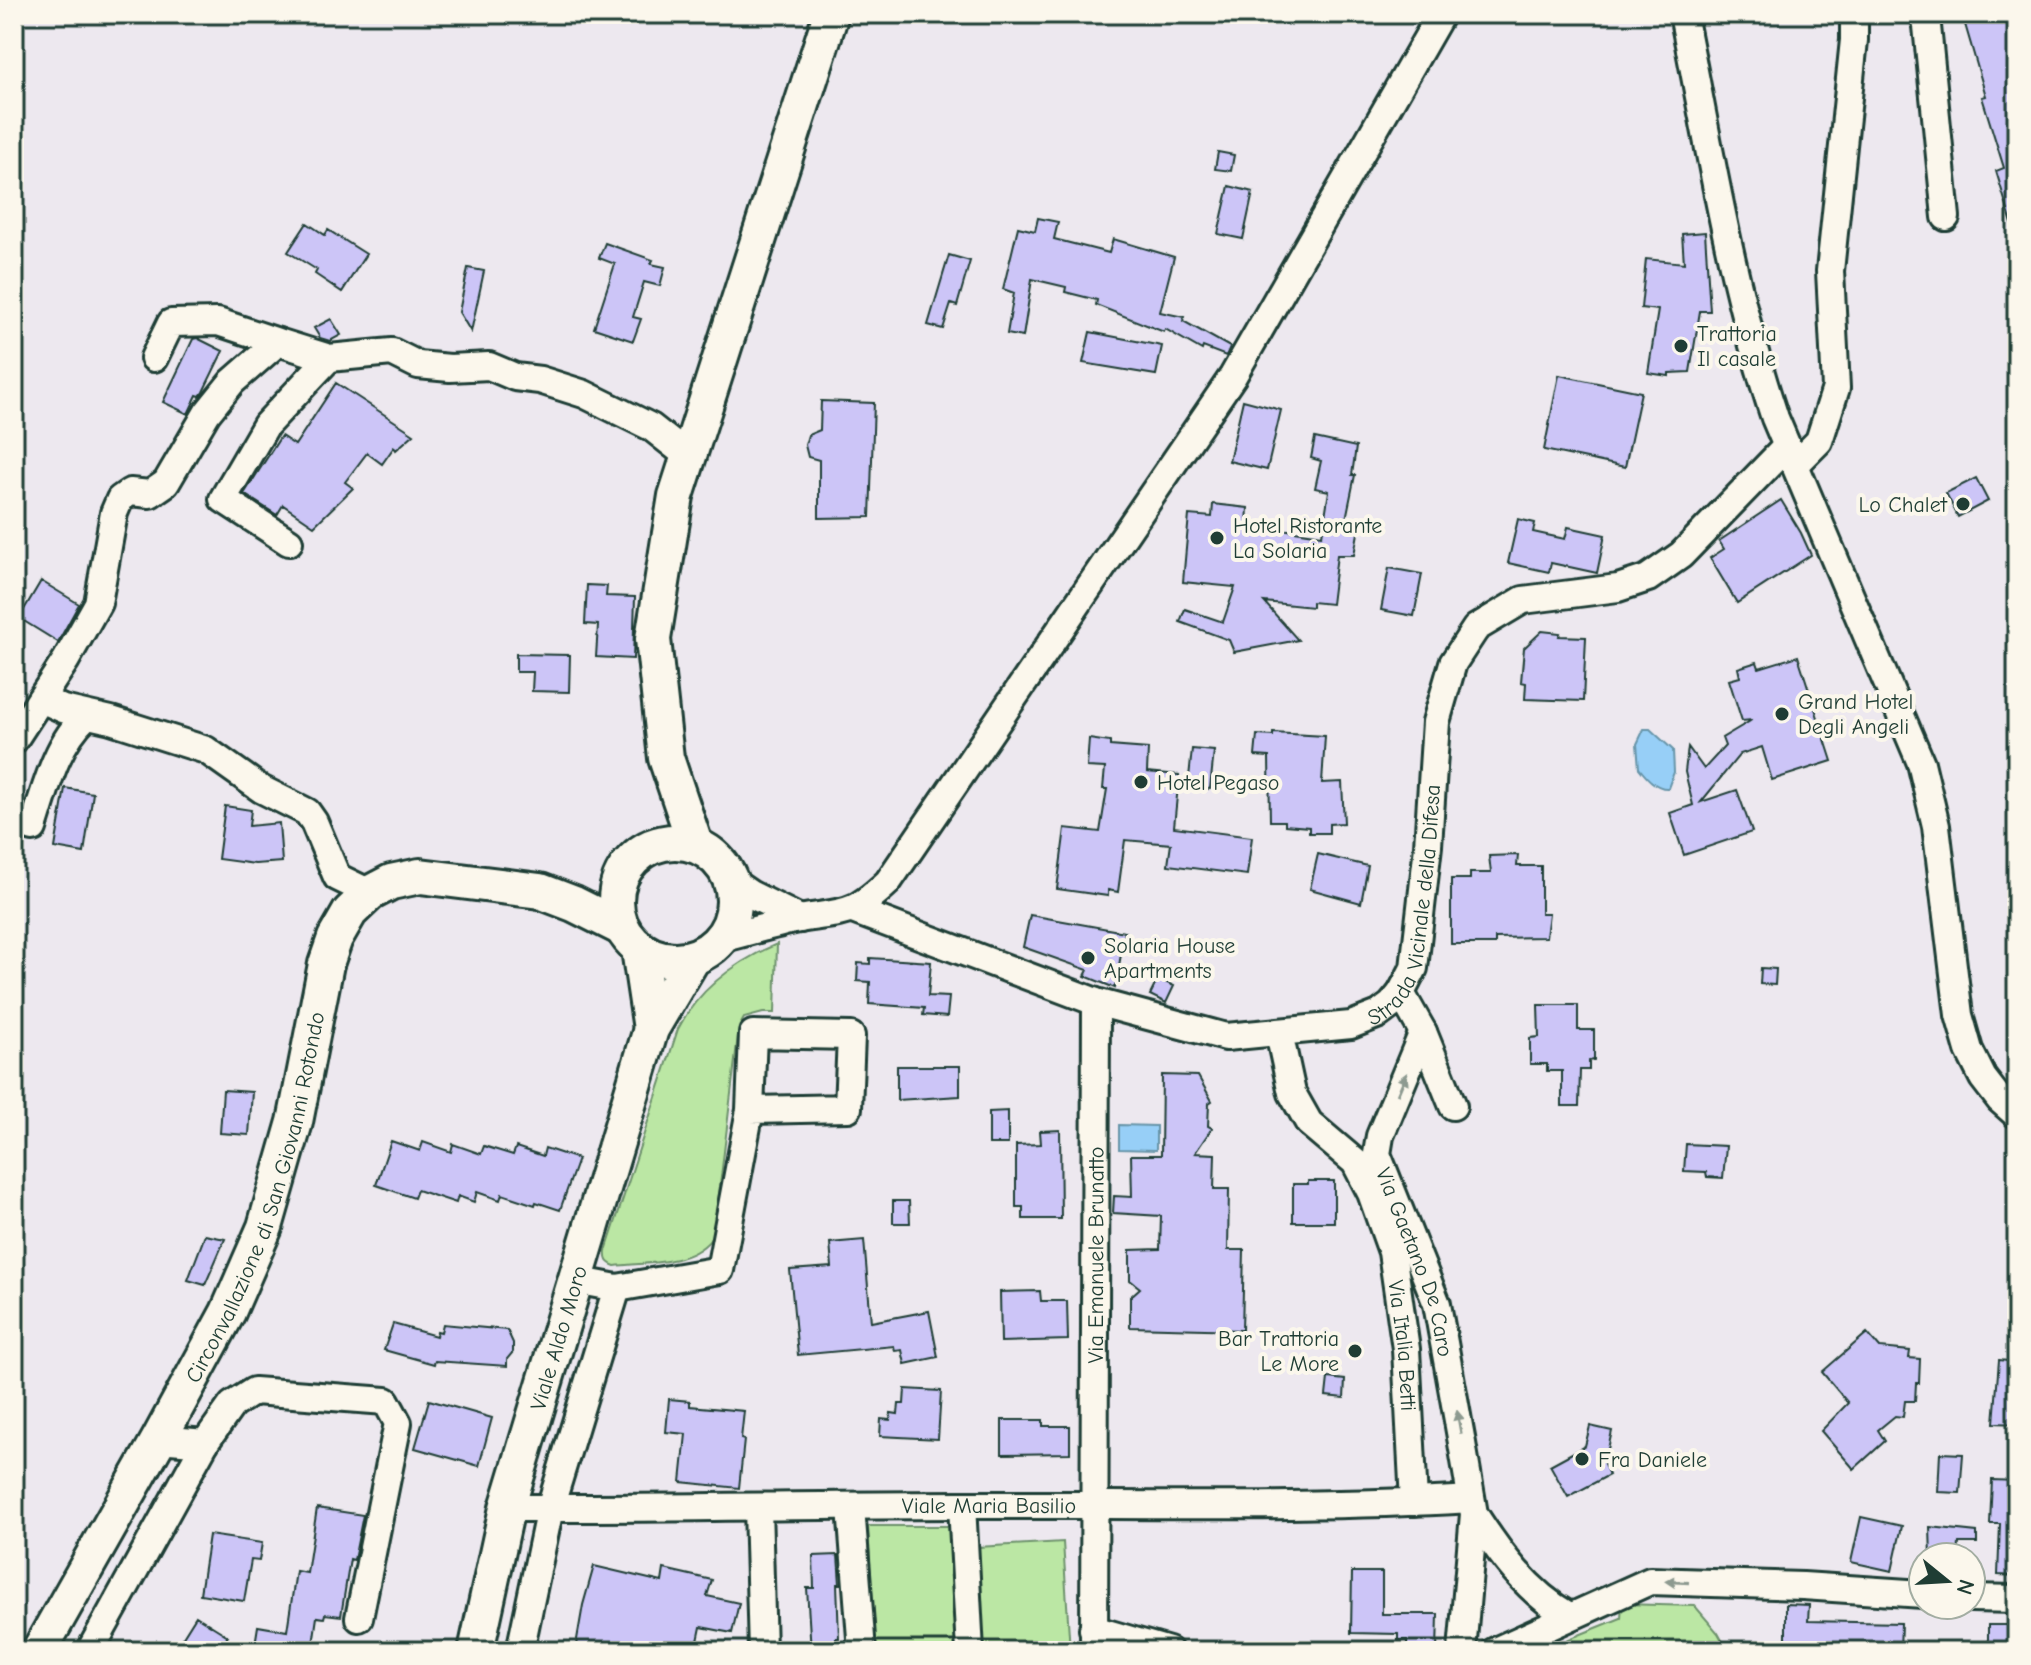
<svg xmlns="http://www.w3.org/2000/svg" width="2031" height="1665" font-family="'Comic Neue',sans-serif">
  <rect width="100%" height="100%" fill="#ede8ef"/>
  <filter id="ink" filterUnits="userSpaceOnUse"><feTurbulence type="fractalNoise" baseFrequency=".0125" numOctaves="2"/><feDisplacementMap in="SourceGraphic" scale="16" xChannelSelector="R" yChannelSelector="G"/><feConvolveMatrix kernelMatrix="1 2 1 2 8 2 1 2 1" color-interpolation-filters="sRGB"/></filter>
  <g filter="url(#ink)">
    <path fill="#bbe7a4" stroke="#6d926c" stroke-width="2" d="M777,944L775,1013H763L744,1018L739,1027L714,1235C693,1266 649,1262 615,1266C607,1263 605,1260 606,1251L678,1029C699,988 735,962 777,944Z
      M868,1526H950L958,1651H875Z
      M1063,1542L1070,1651H984L978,1547Z
      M1622,1604L1695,1606L1718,1633L1728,1651H1549L1569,1639L1621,1618Z"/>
    <path fill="#97cff7" stroke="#6795a9" stroke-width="2" d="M1644,729H1650L1673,750L1674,772L1668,788C1656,789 1646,777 1639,768L1637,744Z
      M1119,1125L1156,1126V1150L1119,1149Z"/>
    <path fill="#ccc5f7" stroke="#1f3d34" stroke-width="2" d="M1962,14H2017V227H2013L1996,171L2004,168L1982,97L1986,96Z
      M1218,152L1234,155L1231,171L1215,169Z
      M1229,186L1253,192L1243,239L1218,234Z
      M1038,218L1058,222L1054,239L1109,253L1113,239L1174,257L1160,312L1184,317L1183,321L1230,347L1226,356L1203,347L1202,350L1165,329L1164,332L1096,305L1097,300L1065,292L1066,287L1032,279L1023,337L1007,334L1014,293L1003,289L1018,227L1035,231Z
      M307,223L325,235L328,230L366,254L342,292L315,274L317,270L288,252Z
      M1705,232L1710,311H1700L1690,372L1669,373V376L1648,373L1658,310L1641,308L1646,259L1684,263L1682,234Z
      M605,243L653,260L651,264L665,267L660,286L644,282L633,317L641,319L633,341L594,328L615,264L599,258Z
      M949,255L970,261L957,306L951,304L943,329L928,325Z
      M468,268L484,271L471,332L459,312Z
      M331,319L341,335L330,341L320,338L314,328Z
      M1090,332L1162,346L1156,375L1083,363Z
      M197,338L223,351L203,392L200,396L197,395L188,414L163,402L193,339Z
      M1559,375L1641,392L1625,467L1544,450Z
      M336,383L414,434L396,450L394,447L382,464L367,453L345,482L353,488L314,526L283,505L277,515L244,494L281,436L295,445Z
      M1243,400L1281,410L1267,470L1229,461Z
      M821,401L874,403L870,517L819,518V460L808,457L805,445L808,435L820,430Z
      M1315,438L1356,447L1352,475H1355L1346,519L1360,522L1354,555H1337L1331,604L1312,602V607L1264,602L1298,640L1234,652L1229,640L1180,622L1185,609L1223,622L1235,587L1183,582L1189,515L1212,517L1213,504L1248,508L1247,524L1322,535L1329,491L1315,488L1321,461L1311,458Z
      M1976,478L1988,501L1958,517L1946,493Z
      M1781,500L1801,533L1811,555L1737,603L1710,558L1724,549L1719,541Z
      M1518,519L1535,523L1533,532L1565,539L1568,527L1605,535L1597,573L1551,563L1549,572L1508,563Z
      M1389,568L1422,574L1414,616L1381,610Z
      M41,581L79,604L58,642L19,618Z
      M587,585L607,586L606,596L635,597L633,659L596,657L598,625L585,624Z
      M1542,631L1560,633L1559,636L1586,637L1583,701L1525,699L1526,683L1521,682L1524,648Z
      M516,654L570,655L569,692L532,691L533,672H516Z
      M1798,656L1832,761L1772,780L1762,747L1740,754L1701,802L1737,790L1752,832L1684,855L1670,813L1693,805L1685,772L1688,747L1704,769L1725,746L1722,738L1752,720L1742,721L1729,680L1740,677L1738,668L1757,662L1759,668Z
      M1273,733L1325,736L1322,783L1342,782L1344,823L1329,824V833H1309V827L1285,825V821H1270L1269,757L1255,756L1257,735L1273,736Z
      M1089,739L1110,742V746L1148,749L1147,772L1179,775L1174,827L1252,837L1247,875L1168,865L1171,844L1125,840L1118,892L1108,890V896L1057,889L1065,828L1100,832L1107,789H1103L1105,768L1087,767Z
      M1192,749L1214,751L1210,789L1188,787Z
      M65,788L93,793L84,853L55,848Z
      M225,806L251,810L249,826L279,823L282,862L255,864L218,859Z
      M1318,854L1368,866L1361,903L1310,889Z
      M1518,855L1517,866H1541V913H1549L1546,937L1495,938V944H1451V879H1470V873H1491L1489,856Z
      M1030,915L1125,932L1115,988L1085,976L1088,970L1023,947Z
      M870,958L931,962L928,996L949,997L947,1017L923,1015L924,1008L869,1004L870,982L857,981L858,963L870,964Z
      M1761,968L1776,969L1775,985L1760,984Z
      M1158,979L1174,986L1166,1003L1150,995Z
      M1538,1005H1578V1030H1594V1060L1589,1061V1070H1580L1579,1106H1562V1071H1547V1064H1530V1038L1539,1037Z
      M897,1066H960V1096L897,1100Z
      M1162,1075L1198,1076L1212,1101L1209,1103L1208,1126L1212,1128L1195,1153L1215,1154L1214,1189H1229L1228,1250H1244L1242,1330L1130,1327V1297L1140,1288L1130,1280V1250L1160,1249L1161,1216L1113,1213L1114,1196L1132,1197L1131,1155H1161Z
      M223,1090L252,1092L249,1135L220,1133Z
      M1008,1111V1144H989V1112Z
      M1060,1130L1061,1219H1023V1207H1016V1145L1041,1144L1040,1131Z
      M391,1141L420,1151L423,1142L451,1152L453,1144L481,1154L484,1146L513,1155L516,1147L543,1156L545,1148L578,1159L560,1210L536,1202L535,1205L502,1194L500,1200L477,1192L474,1202L458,1196L456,1203L417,1190L414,1198L376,1185Z
      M1686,1144L1726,1146L1723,1178L1707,1177L1706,1172L1684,1171Z
      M1308,1181H1334V1222H1293V1184H1308Z
      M893,1201H909L910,1223H893Z
      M205,1235L225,1239L205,1285L188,1280Z
      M864,1240L871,1322L929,1311L938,1357L905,1364L902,1350L895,1351L894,1346L798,1355L790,1270L832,1267L830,1243Z
      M1040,1291L1041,1301H1067L1068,1340L1001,1342L1000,1292Z
      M393,1324L436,1336L437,1331L441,1332L443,1324L507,1330L513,1343V1352L507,1359V1366L435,1361L434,1364L384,1350Z
      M1867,1333L1880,1348L1910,1351L1909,1358L1920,1359L1919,1383H1916L1915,1401H1905L1903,1417L1895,1416L1878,1430L1885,1441L1854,1469L1821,1431L1848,1403L1822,1372Z
      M1999,1360L2017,1362V1424L1994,1423Z
      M1328,1378L1345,1380L1344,1398L1326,1396Z
      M905,1389L941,1391L938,1439L880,1436L881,1419L890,1420L891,1413L898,1414L899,1404H904Z
      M669,1399L690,1401V1406L744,1411L741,1439L744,1440L739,1488L681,1482L686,1434L666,1432Z
      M429,1400L492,1418L479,1466L415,1448Z
      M1002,1420H1043V1426H1070V1453L1002,1454Z
      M1590,1426L1612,1431L1608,1449L1600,1454L1609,1475L1568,1497L1550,1465L1585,1446Z
      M1940,1453L1963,1454L1960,1493L1938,1492Z
      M1992,1480L2017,1481V1576L1998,1575L2000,1524H1990Z
      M317,1508L363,1515L354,1560L350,1559L341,1616L325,1614L324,1618L317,1617L312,1651H254L258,1626L287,1631L296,1571L307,1573Z
      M1861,1517L1902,1526L1892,1571L1851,1562Z
      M1930,1527L1977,1532V1543H1959L1958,1557H1931Z
      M209,1535L262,1543L259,1561L251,1560L244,1601L200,1594Z
      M838,1555L840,1584H837L839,1638H836L837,1651H811L807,1588H814L813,1556Z
      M594,1566L662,1582L664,1569L712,1580L707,1596L739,1603L732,1633L701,1627L696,1651H575L583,1605Z
      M1352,1572H1382V1614H1438L1437,1651H1407V1640H1398V1634L1351,1633Z
      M1786,1604L1809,1605L1808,1621L1901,1623L1900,1651H1786Z
      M196,1616L228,1636L219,1651H174Z
      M1988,1625H2017V1651H1988Z"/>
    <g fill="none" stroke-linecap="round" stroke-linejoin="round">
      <g stroke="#1f3d34" stroke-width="32">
        <g id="minor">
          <path d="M1683,14C1710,149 1731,287 1775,418L1921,763L1936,826L1959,1015L1969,1050L1983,1078L2000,1100L2017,1115"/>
          <path d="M1924,14L1927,26L1946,217"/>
          <path d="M278,342L329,358L392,352L418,365L450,368L489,366L515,377L540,380L584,394L651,427L689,457"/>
          <path d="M1795,465L1819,441L1836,388L1830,271L1854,40V14"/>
          <path d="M289,542L223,499L266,425L329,358"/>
          <path d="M41,699L63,709L111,720L206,750L261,789L307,812L314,822L337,877L370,893"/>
          <path d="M14,740L66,660L98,603L114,513L120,499L130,492L150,494L166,483L207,413L232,382L278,342L218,322L171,323L154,358"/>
          <path d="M33,828C45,791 56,743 86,716"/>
          <path d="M731,881L750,894L800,919"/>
          <path id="s1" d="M853,910L1096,1002L1226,1037L1351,1025L1379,1014L1391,1005L1401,993L1414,968L1428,846L1436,722L1453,663L1476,628L1523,600L1618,588L1648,578L1681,555L1787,446"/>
          <path d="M720,939C746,933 773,924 799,919C845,911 851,917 888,882L1233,376L1441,14"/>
          <path d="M1401,993L1423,1032L1453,1106"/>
          <path id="s2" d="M1423,1032L1380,1136L1377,1154L1437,1304L1462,1443L1474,1514L1462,1651"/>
          <path id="s3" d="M1279,1033L1292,1093L1309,1123L1355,1162L1371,1193L1392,1252L1406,1349L1414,1502"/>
          <path d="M617,1288L720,1270L750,1110L848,1108L851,1036L753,1034L750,1110"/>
          <path d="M159,1439L205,1443L232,1405L254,1391L386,1401L398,1423L359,1618"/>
          <path d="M962,1505L970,1651"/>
          <path d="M758,1507L762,1651"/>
          <path d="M851,1507L862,1651"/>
          <path id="s4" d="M507,1508C659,1509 810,1505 962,1505C1132,1504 1302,1509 1471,1499"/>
          <path d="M1474,1514C1500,1554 1527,1592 1569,1616"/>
          <path d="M1971,1598L2017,1599"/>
          <path d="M1093,1629L1169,1651"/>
          <path d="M90,1651L205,1443"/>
          <path d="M520,1651L550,1508L617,1288L575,1280"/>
          <path id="s5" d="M1094,1651L1096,1002"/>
          <path d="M1495,1651L1650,1581L1803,1586L1923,1594"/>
        </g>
      </g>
      <g stroke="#1f3d34" stroke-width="40">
        <g id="major">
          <circle cx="675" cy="901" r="59"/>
          <path d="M695,844L666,758L653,639L676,496L831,14"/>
          <path d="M639,949L651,1029"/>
          <path id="s6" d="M39,1651L159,1439L228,1312L265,1227L295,1122L326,964L335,938L350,912L370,893L391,882L420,876L540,891L574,904L622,928"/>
          <path id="s7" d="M476,1651L507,1508L651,1029L693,958"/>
        </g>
      </g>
      <use href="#minor" stroke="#fbf7ec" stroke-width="26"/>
      <use href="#major" stroke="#fbf7ec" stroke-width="34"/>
    </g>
    <defs><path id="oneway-solid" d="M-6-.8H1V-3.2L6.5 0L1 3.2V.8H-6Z" transform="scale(2)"/></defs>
    <g fill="#8d9a90">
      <use href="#oneway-solid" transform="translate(1402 1084) rotate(-67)"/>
      <use href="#oneway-solid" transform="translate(1459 1422) rotate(-100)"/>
      <use href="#oneway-solid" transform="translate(1677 1582) rotate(-177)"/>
    </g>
  </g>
  <g fill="#1f3d34" stroke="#fbf7ec" stroke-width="3">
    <circle cx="1681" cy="346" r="8"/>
    <circle cx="1963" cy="504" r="8"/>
    <circle cx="1217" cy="538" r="8"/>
    <circle cx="1782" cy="714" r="8"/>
    <circle cx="1141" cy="782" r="8"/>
    <circle cx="1088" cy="958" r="8"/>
    <circle cx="1355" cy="1351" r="8"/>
    <circle cx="1582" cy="1459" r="8"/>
  </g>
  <g text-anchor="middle" stroke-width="8" stroke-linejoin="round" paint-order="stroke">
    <g font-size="22" fill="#1f3d34" stroke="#fbf7ec" text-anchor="start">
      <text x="1697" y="341">Trattoria<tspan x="1697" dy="25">Il casale</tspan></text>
      <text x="1947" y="512" text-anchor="end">Lo Chalet</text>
      <text x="1233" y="533">Hotel Ristorante<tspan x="1233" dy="25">La Solaria</tspan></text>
      <text x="1798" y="709">Grand Hotel<tspan x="1798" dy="25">Degli Angeli</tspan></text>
      <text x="1157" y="790">Hotel Pegaso</text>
      <text x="1104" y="953">Solaria House<tspan x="1104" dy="25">Apartments</tspan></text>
      <text x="1339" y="1346" text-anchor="end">Bar Trattoria<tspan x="1339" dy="25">Le More</tspan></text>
      <text x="1598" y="1467">Fra Daniele</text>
    </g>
    <g font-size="22" fill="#1f3d34" stroke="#fbf7ec">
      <text dy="8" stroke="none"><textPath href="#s1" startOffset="666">Strada Vicinale della Difesa</textPath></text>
      <text dy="8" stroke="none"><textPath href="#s6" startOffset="506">Circonvallazione di San Giovanni Rotondo</textPath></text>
      <text dy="8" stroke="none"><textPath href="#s5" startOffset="396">Via Emanuele Brunatto</textPath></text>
      <text dy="8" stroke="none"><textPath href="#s2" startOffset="246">Via Gaetano De Caro</textPath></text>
      <text dy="8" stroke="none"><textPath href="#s7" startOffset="324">Viale Aldo Moro</textPath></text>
      <text dy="8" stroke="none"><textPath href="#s3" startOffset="348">Via Italia Betti</textPath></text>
      <text dy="8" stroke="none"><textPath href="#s4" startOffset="482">Viale Maria Basilio</textPath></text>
    </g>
  </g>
  <rect width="2031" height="1665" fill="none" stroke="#fbf7ec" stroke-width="48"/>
  <rect x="24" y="24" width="1983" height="1617" fill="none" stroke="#1f3d34" stroke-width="3" filter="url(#ink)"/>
  <g transform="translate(1947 1581) rotate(108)"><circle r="38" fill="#fbf7ec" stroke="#a3ada2" stroke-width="2"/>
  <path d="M0-6L14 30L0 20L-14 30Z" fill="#1f3d34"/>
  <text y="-12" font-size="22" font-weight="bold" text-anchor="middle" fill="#1f3d34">N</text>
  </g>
</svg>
